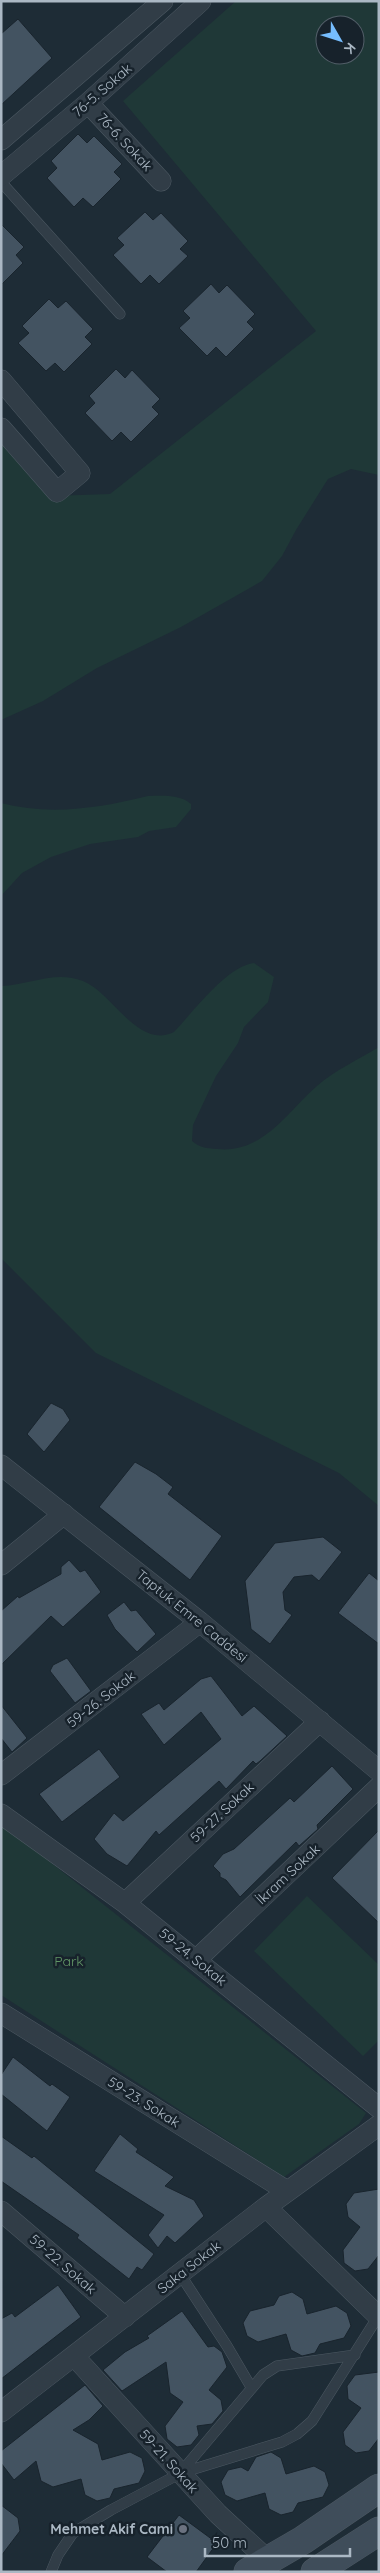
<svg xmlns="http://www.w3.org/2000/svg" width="380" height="2573" font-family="Quicksand,sans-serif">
  <rect width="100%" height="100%" fill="#1e2c36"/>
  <path fill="#1f3837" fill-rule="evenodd" d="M236,1H379V475L351,469L328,479L296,530L282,556L262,581L181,627L97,668L43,701L1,720V441L51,496L110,494L316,331L123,101ZM325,25H355V55H325Z
    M148,796C162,796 179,794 191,804V809L176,827L149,831L138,837L90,844L51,857L22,873L1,896V803C50,816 100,808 148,796Z
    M254,963L274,977L268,1002L244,1027L238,1043L216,1076L193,1125L192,1141C200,1148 206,1148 217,1149C263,1154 287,1112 317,1086C335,1070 358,1060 379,1047L377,1238L379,1249V1506L339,1473L96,1353L1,1258V986C30,985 55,970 83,981C112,992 138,1050 174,1032C193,1012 227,966 254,963Z
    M1,1823L366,2113L359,2124L284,2177L1,1995Z
    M307,1896L379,1965V2040L363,2056L254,1951Z"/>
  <path fill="#435361" stroke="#19242d" d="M18,19L52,58L1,105V34Z
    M78,134L87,143L94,136L122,164L114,172L121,179L93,207L83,198L74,207L47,178L57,168L51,161Z
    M145,212L153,220L161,213L188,241L180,249L188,256L159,284L150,275L141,284L113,255L124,245L117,238Z
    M1,224L24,247L16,255L23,263L1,285Z
    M211,284L219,293L227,285L255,314L247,322L254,329L226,357L216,347L207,356L179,328L190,318L183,311Z
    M49,299L58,308L66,301L93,329L85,337L92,344L64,372L55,363L46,371L18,343L29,333L22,326Z
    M116,369L125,378L132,370L160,399L152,407L159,414L131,442L121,432L112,441L85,413L95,403L89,396Z
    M51,1403L63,1409L70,1420L44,1452L27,1434Z
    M135,1462L156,1474L173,1487L168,1494L222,1536L190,1580L99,1507Z
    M323,1537L342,1552L319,1581L312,1575L294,1577L283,1592L285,1610L292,1615L270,1644L251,1629L245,1581L275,1543Z
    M69,1560L80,1572L85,1570L101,1592L63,1627L51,1616L1,1665V1611L18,1596L19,1598L61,1574V1567Z
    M369,1573L379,1581V1644L338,1613Z
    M124,1602L131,1611L136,1610L156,1634L137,1652L115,1629L107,1615Z
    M67,1658L91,1691L75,1703L50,1671L53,1665Z
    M211,1676L242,1716L254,1706L287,1736L260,1761L256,1764L253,1761L226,1789L219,1781L159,1835L156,1831L127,1866L107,1854L94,1839L114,1813L123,1821L221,1739L201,1712L164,1745L141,1714L159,1703L164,1710L201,1679Z
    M1,1705L27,1738L12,1752L1,1738Z
    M99,1749L120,1777L62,1822L39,1794Z
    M332,1766L353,1789L317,1825L318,1829L299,1846L296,1842L240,1897L226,1880L220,1877V1873L213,1866L223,1854L234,1849L290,1798L294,1802Z
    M379,1830V1923L332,1878Z
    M13,2057L50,2086L52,2084L70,2097L47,2131L1,2094V2075Z
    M120,2134L138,2149L136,2152L174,2177L165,2186L194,2200L204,2216L175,2243L167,2236L158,2248L148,2235L164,2215L94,2171Z
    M1,2136L32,2158L34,2156L154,2254L142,2270L137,2267L129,2279L77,2238L79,2235L1,2181Z
    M379,2189V2255L368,2269L355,2271L344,2263L343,2250L360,2227L348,2217L346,2204L354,2193Z
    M58,2285L81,2317L1,2379V2319L12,2313L15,2317Z
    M292,2292L303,2299L307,2314L336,2306L347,2313L351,2326L344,2338L320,2344L315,2353L302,2356L291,2350L286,2334L258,2342L247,2336L243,2323L250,2311L274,2305L279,2296Z
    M182,2311L208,2347L214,2346L222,2352L227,2367L209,2390L221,2400L223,2411L212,2424L197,2426L199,2435L191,2445L177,2447L167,2439L165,2426L183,2402L170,2393L166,2362L122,2391L103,2370L125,2352L149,2338L147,2336Z
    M379,2372V2438L369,2451L356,2453L345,2445L343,2432L361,2408L348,2399L347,2386L355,2375Z
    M85,2385L103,2406L89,2420L73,2430L98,2444L102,2460L130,2452L142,2458L145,2471L139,2483L114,2489L110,2498L97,2501L85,2495L81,2479L53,2487L41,2481L36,2461L14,2480L1,2463V2451Z
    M271,2452L281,2458L286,2474L314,2466L325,2472L329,2485L323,2497L298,2503L293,2512L281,2515L269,2509L265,2493L237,2501L225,2495L221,2482L228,2470L241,2467L248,2471L256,2457Z
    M1,2505L18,2518L20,2531L1,2556Z
    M179,2515L217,2543L196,2572H167L147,2557Z"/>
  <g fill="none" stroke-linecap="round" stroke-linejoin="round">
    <g stroke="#4c5862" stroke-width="11">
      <path id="lane" d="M1,182L120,314
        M180,2274L227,2346L251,2387
        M181,2472L263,2375L277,2366L355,2355
        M51,2572L58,2555L73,2533L111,2510L181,2473L282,2442L297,2434L312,2421L379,2315"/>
    </g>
    <g stroke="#4c5862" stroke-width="21">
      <path id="street" d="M88,103L161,181
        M1,140L163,1
        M1,176L88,103L201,1
        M1,380L80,473L57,492L1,428
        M1,1465L200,1622L379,1771
        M1,1565L64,1514
        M1,1775L200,1622
        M1,1814L125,1903L379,2108
        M125,1903L320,1721
        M196,1960L379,1787
        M1,2013L287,2191
        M266,2207L379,2317
        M1,2211L125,2317
        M74,2356L218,2514L269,2561
        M1,2412L266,2207L379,2125"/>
    </g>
    <g stroke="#4c5862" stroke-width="29">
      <path id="secondary" d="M248,2572L303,2540L379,2488
        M315,2572L379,2531"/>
    </g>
    <use href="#lane" stroke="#313d47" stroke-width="10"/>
    <use href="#street" stroke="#313d47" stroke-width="20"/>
    <use href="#secondary" stroke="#3f4d5a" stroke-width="28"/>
  </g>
  <circle fill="#6b7280" stroke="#17222b" stroke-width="2" cx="183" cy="2529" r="5"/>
  <g text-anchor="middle" stroke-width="5" stroke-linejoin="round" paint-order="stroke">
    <g font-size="14" fill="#abb8c4" stroke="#17222b">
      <text transform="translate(102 90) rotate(-41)" y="5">76-5. Sokak</text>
      <text transform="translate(125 142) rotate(47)" y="5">76-6. Sokak</text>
      <text transform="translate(192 1616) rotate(39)" y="5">Taptuk Emre Caddesi</text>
      <text transform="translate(101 1699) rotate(-38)" y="5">59-26. Sokak</text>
      <text transform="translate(222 1812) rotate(-43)" y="5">59-27. Sokak</text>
      <text transform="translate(288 1874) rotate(-43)" y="5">İkram Sokak</text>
      <text transform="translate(193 1957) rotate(39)" y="5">59-24. Sokak</text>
      <text transform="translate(144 2102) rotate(32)" y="5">59-23. Sokak</text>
      <text transform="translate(63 2264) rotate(41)" y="5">59-22. Sokak</text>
      <text transform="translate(189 2267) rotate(-38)" y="5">Saka Sokak</text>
      <text transform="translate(169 2461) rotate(48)" y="5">59-21. Sokak</text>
    </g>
    <g font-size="14" fill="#619666" stroke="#17222b">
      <text x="69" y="1966">Park</text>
    </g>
    <g font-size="14" font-weight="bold" fill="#abb8c4" stroke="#17222b" text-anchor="end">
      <text x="173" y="2534">Mehmet Akif Cami</text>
    </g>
  </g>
  <rect width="380" height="2573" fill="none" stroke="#abb8c4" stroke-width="5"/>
  <g transform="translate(340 40) rotate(129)"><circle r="24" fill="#17222b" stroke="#525e68"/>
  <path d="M0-4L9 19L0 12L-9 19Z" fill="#76bdfe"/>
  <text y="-8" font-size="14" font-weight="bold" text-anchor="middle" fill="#abb8c4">K</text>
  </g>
  <path d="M205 2548v8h145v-8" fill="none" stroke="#abb8c4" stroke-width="2.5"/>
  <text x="212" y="2548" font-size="15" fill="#abb8c4" stroke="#17222b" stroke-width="4" paint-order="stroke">50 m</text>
</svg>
